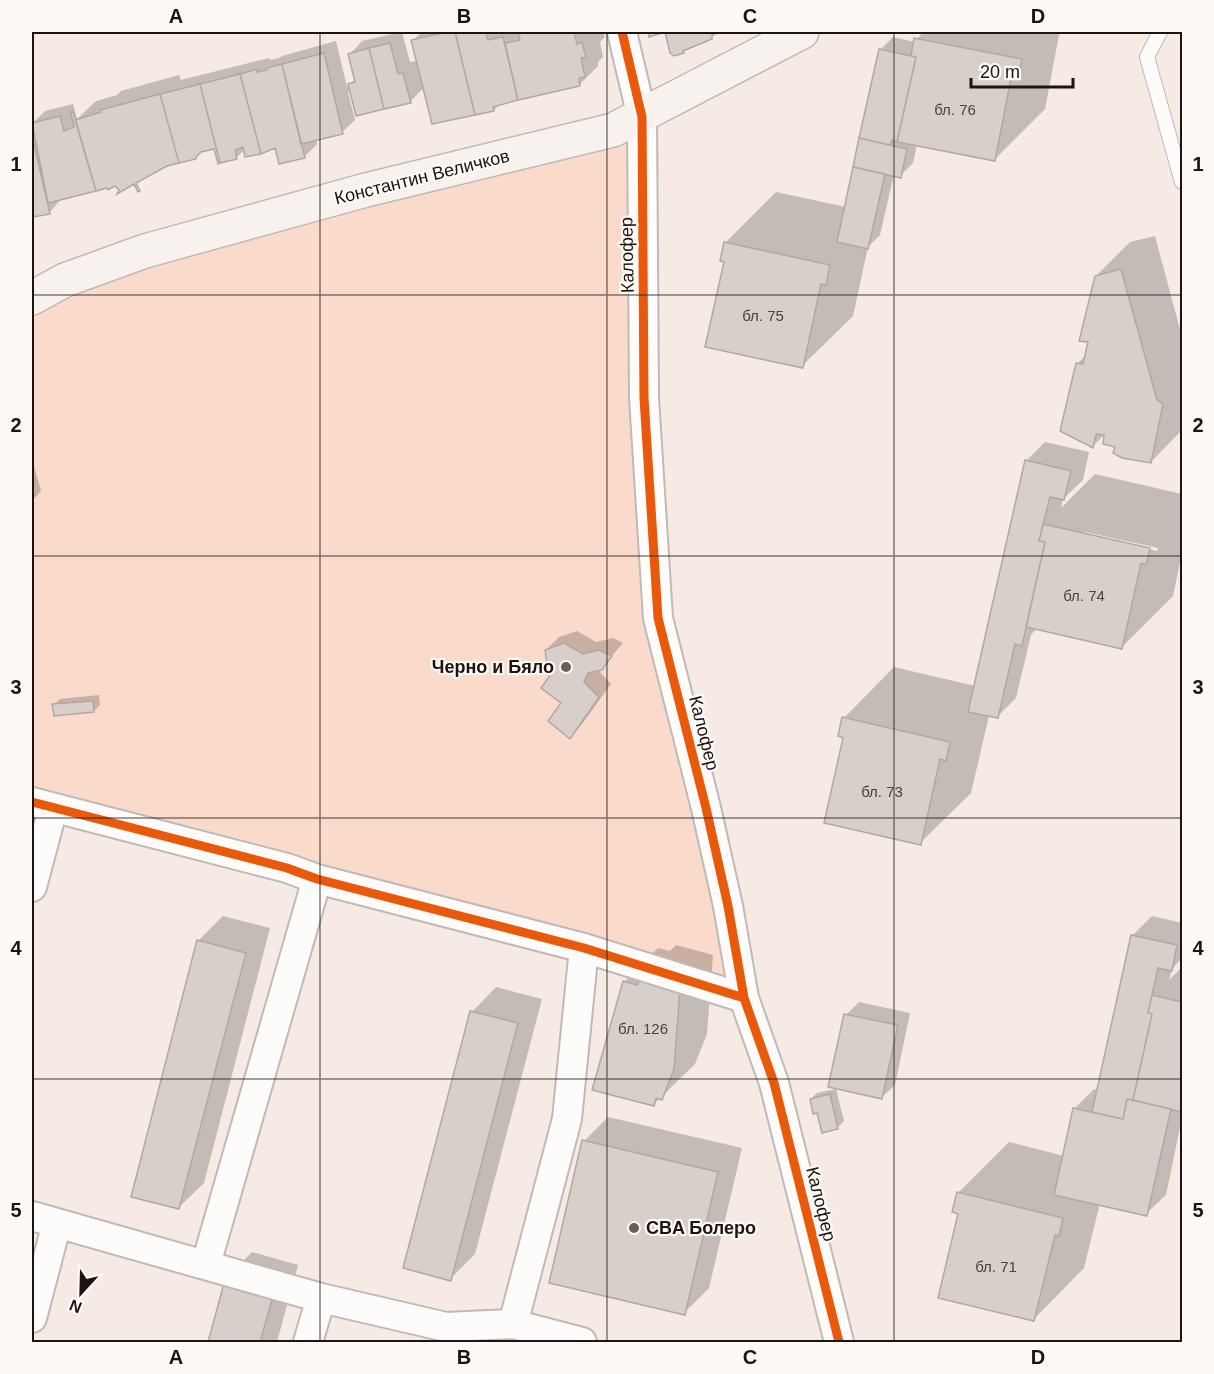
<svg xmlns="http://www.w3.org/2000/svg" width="1214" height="1374" font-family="Arial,sans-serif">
  <rect width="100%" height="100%" fill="#f5eae4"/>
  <path fill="#fadbcb" d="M642,117L658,618L744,998L32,802V298Z"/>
  <path fill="#0003" fill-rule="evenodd" d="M401,32H402L410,62L417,61L412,41L422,32H603L605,37L600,42L603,57L598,62V66L579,85L500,104L494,110L433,122L424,87L410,102L351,91L348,92L355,120L342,132L316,139L317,144L304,157L276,146L245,149L236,158L215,148L203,150L179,161L116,184L62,198L50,212L34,211L32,213V136L34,135L32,124L45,111L73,104L77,119L96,101L117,95L121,91L179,75L181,80L269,58L270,60L279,58L282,56L336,41L347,87L356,78L350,54L362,41Z
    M666,32H717L711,38L688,47L683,52H671Z
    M923,32H1063L1059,35L1045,109L994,160L917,144L913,163L900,176L894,174L880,235L868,247L853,316L802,366L725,261V243L776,192L846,207L880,50L893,37L915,42Z
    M1155,236L1182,337V430L1151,462L1116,446L1107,432L1093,446L1077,364L1087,354L1096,276L1130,242Z
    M1045,442L1089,452L1083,480L1063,499L1061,508L1095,474L1182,494V552L1173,596L1122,647L1037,628L1031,635L1016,698L997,717L989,716L971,793L920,843L845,737L844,718L894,667L975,686L1026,461ZM1085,532L1158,548L1157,551L1085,535Z
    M32,458L41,491L32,501Z
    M577,631L596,642L613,638L623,643L601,668L597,669L611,684L582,724L570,737L563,703L551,678L546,650L559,637Z
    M99,695L100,705L94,711L54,705L60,699Z
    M223,916L270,928L204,1183L179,1207L132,1196L199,940Z
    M1152,916L1182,923V958L1172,969L1169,980L1182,967V1118L1166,1195L1146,1214L1100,1203L1084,1268L1034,1319L960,1213L958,1193L1009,1142L1064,1156L1075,1108L1094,1089L1098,1090L1133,935Z
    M676,945L713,955L707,1034L695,1064L653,1105L624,982L658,948L670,951Z
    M496,987L542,999L475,1254L450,1279L472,1012Z
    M859,1002L910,1013L895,1085L882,1097L846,1015Z
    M836,1089L844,1121L838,1127L818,1111L811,1099L817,1093Z
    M608,1117L742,1148L709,1288L684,1313L584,1141Z
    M252,1252L298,1265L277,1342H209L227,1277Z
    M524,1323L567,1342H504Z"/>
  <path fill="#d8cfca" stroke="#b0a8a3" stroke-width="1.5" d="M447,32H455L475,115L432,124L411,40Z
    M455,32H485L488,40L503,37L518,100L493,107L494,111L475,115Z
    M518,32H574L577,44L582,42L586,57L581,58L585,77L579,78L580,86L518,100L505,43L520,40Z
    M648,32H719L712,35V39L683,51L684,53L674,56L670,53L665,32L649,37Z
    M914,38L1022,59L1018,79L1011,78L995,161L897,142L916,57L911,56Z
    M390,43L398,74L403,73L411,103L384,109L369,48Z
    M369,48L384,109L356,116L348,84L355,82L348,54Z
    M879,49L916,57L897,142L892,140L890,145L859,138Z
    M324,53L343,134L301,144L282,64Z
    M282,64L305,158L279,164L275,148L261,154L240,74L257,69V72L267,70V68Z
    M240,74L261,154L245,157L243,147L235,150L237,159L220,163L200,84Z
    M200,84L220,163L218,164L214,149L201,152L196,157V159L179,163L160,94Z
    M160,94L179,163L167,166L136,183L140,191L138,192L134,184L117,194L119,190L115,186L108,190L107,188L96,191L75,120L101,112L100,110Z
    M73,111L96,191L48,203L32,123L60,116L64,131L74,127L71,113Z
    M859,138L907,149L901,178L853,167Z
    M32,144H34L50,214L34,217L32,207Z
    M853,167L885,174L868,249L837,242Z
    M724,242L830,265L826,285L821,284L803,368L705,347L724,262L720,261Z
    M1121,269L1157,400L1163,404L1151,463L1122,458L1113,453L1115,447L1103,444L1104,435L1096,434L1093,448L1060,431L1076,363L1083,364L1088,342L1079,341L1095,276Z
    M1025,460L1071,471L1064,500L1050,497L1039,541L1045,542L1022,646L1015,644L998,718L968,712Z
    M1043,524L1150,548L1146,565L1141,563L1122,649L1026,627L1045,542L1039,541Z
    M564,643L583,654L599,650L612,656L602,670L588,673L584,682L599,697L570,739L548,721L561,703L541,688L549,677L545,650Z
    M93,701L94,712L54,716L52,704Z
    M842,717L950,742L946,761L940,759L921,845L824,823L843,738L838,736Z
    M1131,935L1177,945L1172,971L1158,968L1148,1013L1152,1014L1133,1100L1127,1099L1123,1119L1092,1112Z
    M197,940L246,953L179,1209L131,1197Z
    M641,978L680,989L674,1069L662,1100L656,1098L654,1106L592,1090L623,981L637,985Z
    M1152,995L1182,1002V1112L1133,1100L1152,1014L1148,1013Z
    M470,1011L518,1023L451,1281L403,1268Z
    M844,1014L898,1025L882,1099L828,1087Z
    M830,1094L838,1129L822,1133L817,1113L813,1114L810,1099Z
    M1127,1099L1171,1109L1147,1216L1054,1195L1073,1108L1123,1119Z
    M582,1140L718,1172L685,1315L549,1283Z
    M957,1192L1063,1218L1059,1236L1055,1235L1034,1321L938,1298L958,1214L952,1212Z
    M226,1276L275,1289L260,1342H208Z"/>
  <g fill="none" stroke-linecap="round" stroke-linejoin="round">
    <g stroke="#c1b9b5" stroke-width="16">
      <path id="service" d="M1160,32L1147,57L1182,182"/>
    </g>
    <g stroke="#c1b9b5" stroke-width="32">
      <path id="minor" d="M622,32L642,117L644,398L658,618L706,808L728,906L744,998L774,1083L839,1342
        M32,802L287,868L317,879L584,948L744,998
        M32,887L53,808
        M32,1216L321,1298L446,1327L513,1324L582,1342
        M206,1264L317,879
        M32,1318L57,1223
        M513,1324L567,1119L584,948
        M308,1342L321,1298"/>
    </g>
    <g stroke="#c1b9b5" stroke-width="36">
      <path id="secondary" d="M32,298L65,280L145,251L366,190L613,130L802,32"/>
    </g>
    <use href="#service" stroke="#fefcfb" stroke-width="14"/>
    <use href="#minor" stroke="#fefcfb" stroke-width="28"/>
    <use href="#secondary" stroke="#f7f2ee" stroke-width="33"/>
    <g stroke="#fdf9f7" stroke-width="13">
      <path id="cycleway" d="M622,32L642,117L644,398L658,618L706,808L728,906L744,998L774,1083L839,1342
        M32,802L287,868L317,879L584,948L744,998"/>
    </g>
    <use href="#cycleway" stroke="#e8590c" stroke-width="9"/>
  </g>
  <path fill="none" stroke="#1b1410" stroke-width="1.5" stroke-opacity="0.55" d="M320,32V1342M607,32V1342M894,32V1342M32,295H1182M32,556H1182M32,818H1182M32,1079H1182"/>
  <g fill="#675f5a" stroke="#fdf9f7" stroke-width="2">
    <circle cx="566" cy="667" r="6"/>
    <circle cx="634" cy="1228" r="6"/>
  </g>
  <g text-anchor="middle" stroke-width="4.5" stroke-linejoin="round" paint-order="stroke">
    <g font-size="15" fill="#4a433e">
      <text x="955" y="115">бл. 76</text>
      <text x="763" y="321">бл. 75</text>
      <text x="1084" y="601">бл. 74</text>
      <text x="882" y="797">бл. 73</text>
      <text x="643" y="1034">бл. 126</text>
      <text x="996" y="1272">бл. 71</text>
    </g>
    <g font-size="18" fill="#1b1410" stroke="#fdf9f7">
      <text transform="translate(422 177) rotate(-14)" y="6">Константин Величков</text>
      <text transform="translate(627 255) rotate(-91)" y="6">Калофер</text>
      <text transform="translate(704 733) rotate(76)" y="6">Калофер</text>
      <text transform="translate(821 1204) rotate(76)" y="6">Калофер</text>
    </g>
    <g font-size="18" font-weight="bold" fill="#1b1410" stroke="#fdf9f7" text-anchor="end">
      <text x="554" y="673">Черно и Бяло</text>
      <text x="646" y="1234" text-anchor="start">CBA Болеро</text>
    </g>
  </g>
  <rect width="1214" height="1374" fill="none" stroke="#fdf9f7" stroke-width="66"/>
  <g transform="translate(81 1293) rotate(202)" stroke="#fdf9f7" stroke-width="4.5" paint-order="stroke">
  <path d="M0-4.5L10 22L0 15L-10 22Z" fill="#1b1410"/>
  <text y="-9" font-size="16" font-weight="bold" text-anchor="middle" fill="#1b1410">N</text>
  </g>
  <path d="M971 78v9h102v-9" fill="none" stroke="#1b1410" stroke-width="3"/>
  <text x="980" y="78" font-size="18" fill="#1b1410" stroke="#fdf9f7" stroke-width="4.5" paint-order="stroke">20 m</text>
  <rect x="33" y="33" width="1148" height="1308" fill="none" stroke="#1b1410" stroke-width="2"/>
  <g font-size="20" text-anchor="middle" font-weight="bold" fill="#1b1410">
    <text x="176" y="23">A</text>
    <text x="464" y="23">B</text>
    <text x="750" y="23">C</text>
    <text x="1038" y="23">D</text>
    <text x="16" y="171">1</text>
    <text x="1198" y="171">1</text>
    <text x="16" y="432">2</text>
    <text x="1198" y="432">2</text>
    <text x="16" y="694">3</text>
    <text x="1198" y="694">3</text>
    <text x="16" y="955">4</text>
    <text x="1198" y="955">4</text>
    <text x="16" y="1217">5</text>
    <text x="1198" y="1217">5</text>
    <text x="176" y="1364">A</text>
    <text x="464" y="1364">B</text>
    <text x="750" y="1364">C</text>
    <text x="1038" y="1364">D</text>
  </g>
</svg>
